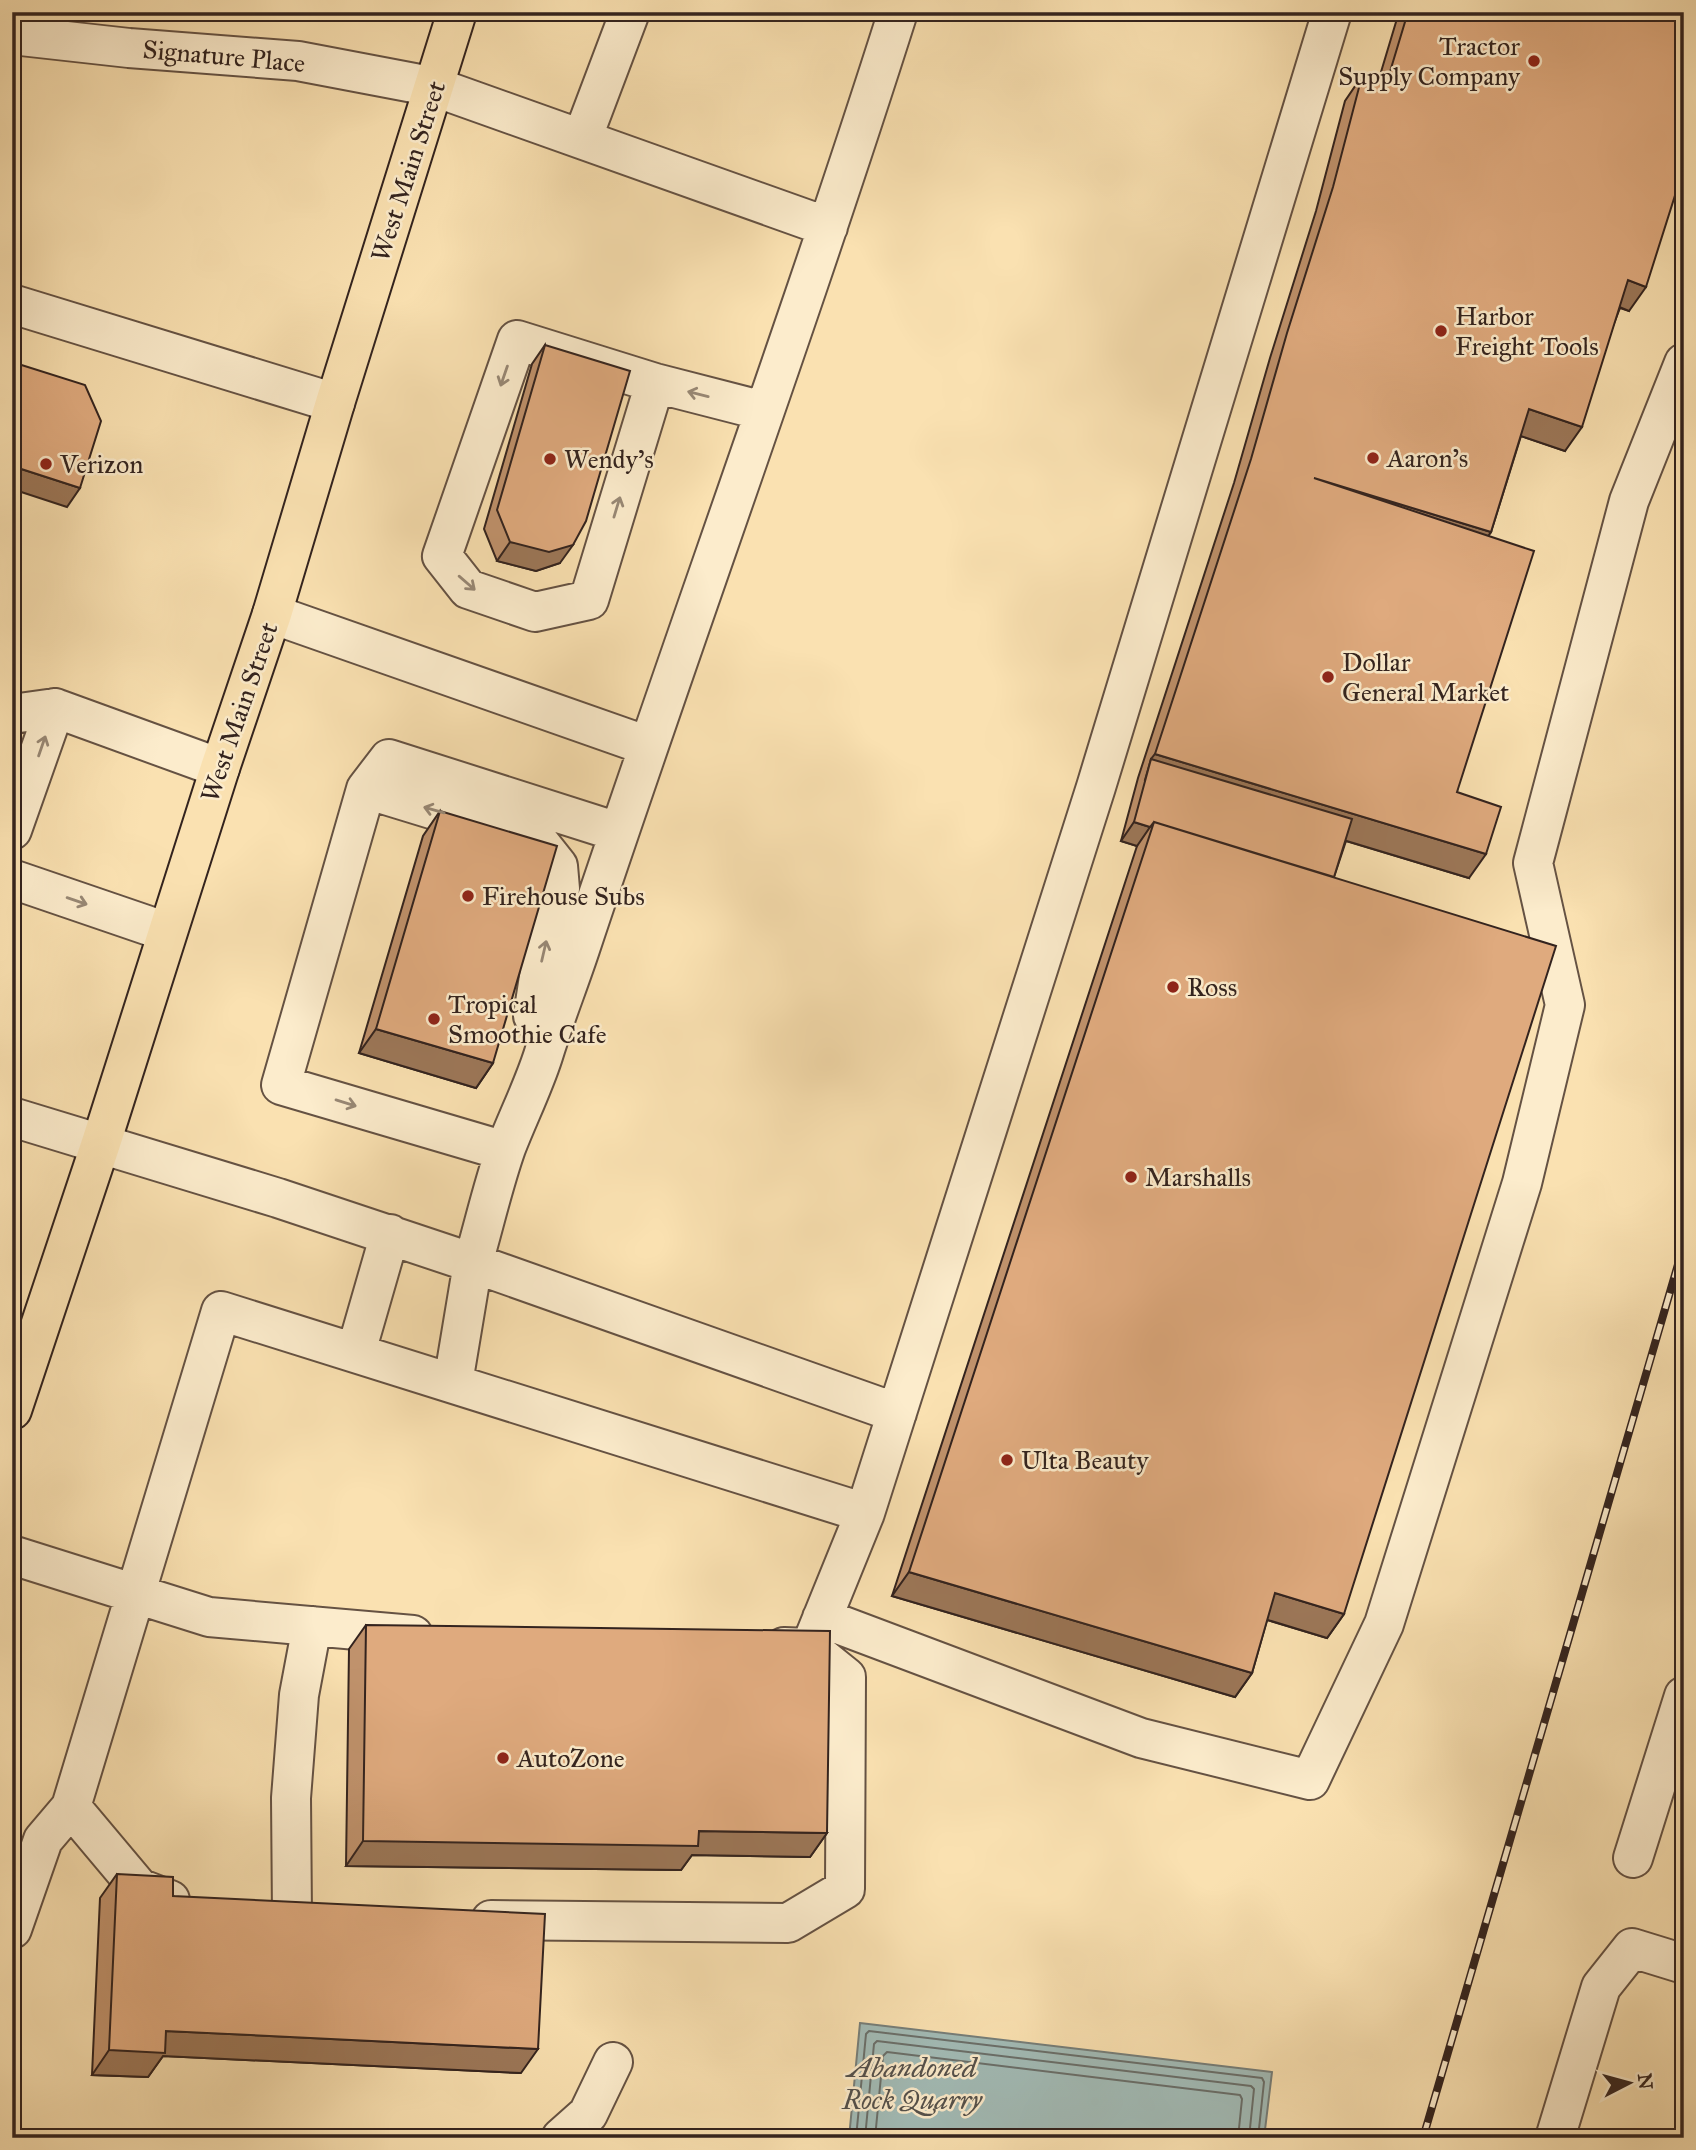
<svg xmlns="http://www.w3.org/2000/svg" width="1696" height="2150" font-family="'IM FELL Great Primer',serif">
  <rect width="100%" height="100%" fill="#fae1b1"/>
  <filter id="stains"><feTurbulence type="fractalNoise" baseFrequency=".00286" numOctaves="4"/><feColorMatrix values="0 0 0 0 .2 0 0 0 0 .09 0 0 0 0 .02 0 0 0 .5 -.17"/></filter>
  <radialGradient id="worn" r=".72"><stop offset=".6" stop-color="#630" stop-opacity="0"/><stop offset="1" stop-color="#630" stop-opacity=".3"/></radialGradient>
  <path fill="#a2bbb6" stroke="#767e79" stroke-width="2" d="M860,2023L1272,2072L1264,2138H849Z"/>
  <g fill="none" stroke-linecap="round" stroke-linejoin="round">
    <path stroke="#6a6f6a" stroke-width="2" d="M856,2138L866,2034L869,2031L1262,2078L1264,2082L1258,2138
      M865,2138L874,2044L877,2041L1251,2086L1254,2089L1249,2138
      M875,2138L883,2056L887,2052L1240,2095L1242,2099L1238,2138"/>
    <g stroke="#655243" stroke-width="42">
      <path id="minor" d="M12,35L129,48L298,61L435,87L828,227
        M582,139L630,12
        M12,304L335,403
        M655,383L589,600L535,612L468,589L442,556L517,340L655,383L764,411
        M272,614L648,746
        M12,714L55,708L220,768
        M366,789L539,842L558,866L560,889L542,957L533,1016L544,1033
        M12,830L55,708
        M12,879L167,932
        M12,1117L278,1198L473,1263C484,1225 493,1185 506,1148C518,1117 533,1087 543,1056C554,1020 568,985 580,949C684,636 798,327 898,12
        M505,1151L281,1085L366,789L389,759L618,832
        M356,1352L390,1234
        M453,1383L473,1263L897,1413
        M12,1555L209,1617L413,1635
        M822,1618L1141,1738L1310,1780L1384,1624L1522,1183L1565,1005L1533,863L1629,501L1684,363
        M813,1641L865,1513
        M1633,1858L1684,1696
        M170,1900L139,1888L71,1807L221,1311L865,1513L1096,787L1332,12
        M292,1915L291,1798L299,1695L312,1626
        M491,1920L788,1923L845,1889L846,1677L810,1648L784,1647
        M12,1929L43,1840L71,1807
        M561,2138L588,2114L613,2062
        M1555,2138L1601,1987L1632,1948L1684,1964"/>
    </g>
    <g stroke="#33231e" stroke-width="42">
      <path id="major" d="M12,1410L101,1143L220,768L272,614L335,403L457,12"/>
    </g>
    <use href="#minor" stroke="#fceccc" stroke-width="38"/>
    <use href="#major" stroke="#fae1b1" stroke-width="38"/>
    <g stroke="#33231e" stroke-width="8">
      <path id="rail" d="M1423,2138L1684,1244"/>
    </g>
    <use href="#rail" stroke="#fceccc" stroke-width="5" stroke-dasharray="16" stroke-linecap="butt"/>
  </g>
  <path fill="#c0926c" stroke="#33231e" stroke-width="2" d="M1399,12H1684L1629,311L1620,308L1565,451L1521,436L1491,532L1488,536L1457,792L1469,878L1346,841L1334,877L1344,1614L1327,1638L1267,1620L1252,1673L1235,1697L892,1596L1137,846L1121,841L1138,778L1234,483L1270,358L1316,211L1345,101L1362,76L1378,82Z
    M545,345L560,563L536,571L497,561L484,529L532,364Z
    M440,811L493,1063L476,1088L359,1053L423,836Z
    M366,1625L827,1833L810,1857L692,1855L681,1870L346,1866L349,1649Z
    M117,1874L173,1896L521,2073L163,2056L148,2077L92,2075L100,1898Z"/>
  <path fill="#9c7758" stroke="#33231e" stroke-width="2" d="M1628,280L1646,287L1629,311L1612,304Z
    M1529,409L1582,427L1565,451L1512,433Z
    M12,466L80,488L67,507L12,489Z
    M1314,478L1491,532L1474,556Z
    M510,542L573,545L560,563L536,571L497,561Z
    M1155,754L1486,854L1469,878L1145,780L1151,759Z
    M1134,822L1150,827L1137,846L1121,841Z
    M376,1029L493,1063L476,1088L359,1053Z
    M909,1572L1252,1673L1235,1697L892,1596Z
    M1275,1593L1344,1614L1327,1638L1258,1617Z
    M699,1831L827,1833L810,1857L692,1855L681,1870L346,1866L363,1841Z
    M166,2031L538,2049L521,2073L163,2056L148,2077L92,2075L109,2050Z"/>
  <path fill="#dfaa7e" stroke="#33231e" stroke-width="2" d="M1408,12H1684V167L1646,287L1628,280L1582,427L1529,409L1491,532L1314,478L1534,551L1457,792L1501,807L1486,854L1155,754L1251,459L1287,333L1333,187L1362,76L1386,85Z
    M545,345L630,371L586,521L573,545L549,552L510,542L497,510Z
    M12,362L85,385L101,421L80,488L12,466Z
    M12,747L18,749L12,768Z
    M1151,759L1352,819L1334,877L1154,822L1150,827L1134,822Z
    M440,811L557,846L493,1063L376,1029Z
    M1154,822L1556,946L1344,1614L1275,1593L1252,1673L909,1572Z
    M366,1625L830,1631L827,1833L699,1831L698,1846L363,1841Z
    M117,1874L173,1877V1896L545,1914L538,2049L166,2031L165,2053L109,2050Z"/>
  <defs><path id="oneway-shaft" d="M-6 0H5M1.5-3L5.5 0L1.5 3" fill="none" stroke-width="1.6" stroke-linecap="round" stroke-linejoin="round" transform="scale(1.75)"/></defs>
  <g stroke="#988875">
    <use href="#oneway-shaft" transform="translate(504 376) rotate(109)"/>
    <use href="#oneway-shaft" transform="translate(698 394) rotate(-166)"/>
    <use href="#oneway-shaft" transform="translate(617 507) rotate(-73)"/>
    <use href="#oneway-shaft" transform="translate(467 583) rotate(41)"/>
    <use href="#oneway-shaft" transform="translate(42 746) rotate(-71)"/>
    <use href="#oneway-shaft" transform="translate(434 810) rotate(-164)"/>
    <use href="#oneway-shaft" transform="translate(77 901) rotate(19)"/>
    <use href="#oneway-shaft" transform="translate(544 951) rotate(-77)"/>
    <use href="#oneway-shaft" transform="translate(346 1103) rotate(17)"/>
  </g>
  <g fill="#8f2418" stroke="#fceccc" stroke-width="2.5">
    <circle cx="1534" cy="61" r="7"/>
    <circle cx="1441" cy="331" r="7"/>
    <circle cx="1373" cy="458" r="7"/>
    <circle cx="550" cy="459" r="7"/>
    <circle cx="46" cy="464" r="7"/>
    <circle cx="1328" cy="677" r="7"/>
    <circle cx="468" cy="896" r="7"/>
    <circle cx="1173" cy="987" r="7"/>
    <circle cx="434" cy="1019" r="7"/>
    <circle cx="1131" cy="1177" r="7"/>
    <circle cx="1007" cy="1460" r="7"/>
    <circle cx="503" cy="1758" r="7"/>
  </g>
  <g text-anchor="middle" stroke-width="5" stroke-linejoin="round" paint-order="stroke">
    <g font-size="26" fill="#33231e" stroke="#fceccc" text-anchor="start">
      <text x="1520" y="55" text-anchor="end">Tractor<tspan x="1520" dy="30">Supply Company</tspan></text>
      <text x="1455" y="325">Harbor<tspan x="1455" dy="30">Freight Tools</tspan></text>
      <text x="1387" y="467">Aaron's</text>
      <text x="564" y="468">Wendy's</text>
      <text x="60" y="473">Verizon</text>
      <text x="1342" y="671">Dollar<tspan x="1342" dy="30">General Market</tspan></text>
      <text x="482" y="905">Firehouse Subs</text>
      <text x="1187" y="996">Ross</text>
      <text x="448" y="1013">Tropical<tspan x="448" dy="30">Smoothie Cafe</tspan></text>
      <text x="1145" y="1186">Marshalls</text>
      <text x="1021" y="1469">Ulta Beauty</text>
      <text x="517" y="1767">AutoZone</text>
    </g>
    <g font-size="26" fill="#33231e" stroke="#fceccc">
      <text transform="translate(224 56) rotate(5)" y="9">Signature Place</text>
      <text transform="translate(408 171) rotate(-72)" y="9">West Main Street</text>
      <text transform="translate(239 712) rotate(-71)" y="9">West Main Street</text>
    </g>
    <g font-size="28" font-style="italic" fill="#54514c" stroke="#fceccc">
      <text x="912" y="2077">Abandoned<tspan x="912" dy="32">Rock Quarry</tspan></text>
    </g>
  </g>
  <rect width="1696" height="2150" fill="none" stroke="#fae1b1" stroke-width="42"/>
  <rect x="14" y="14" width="1668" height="2122" fill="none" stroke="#33231e" stroke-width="3.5"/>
  <rect x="21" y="21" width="1654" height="2108" fill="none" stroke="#33231e" stroke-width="2"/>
  <g transform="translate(1629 2083) rotate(84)" stroke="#fceccc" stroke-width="5" paint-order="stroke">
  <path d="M0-5L12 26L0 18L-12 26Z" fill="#33231e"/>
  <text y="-10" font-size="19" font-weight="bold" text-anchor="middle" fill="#33231e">N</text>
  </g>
  <rect width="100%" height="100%" filter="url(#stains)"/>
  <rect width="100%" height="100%" fill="url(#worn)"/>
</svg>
